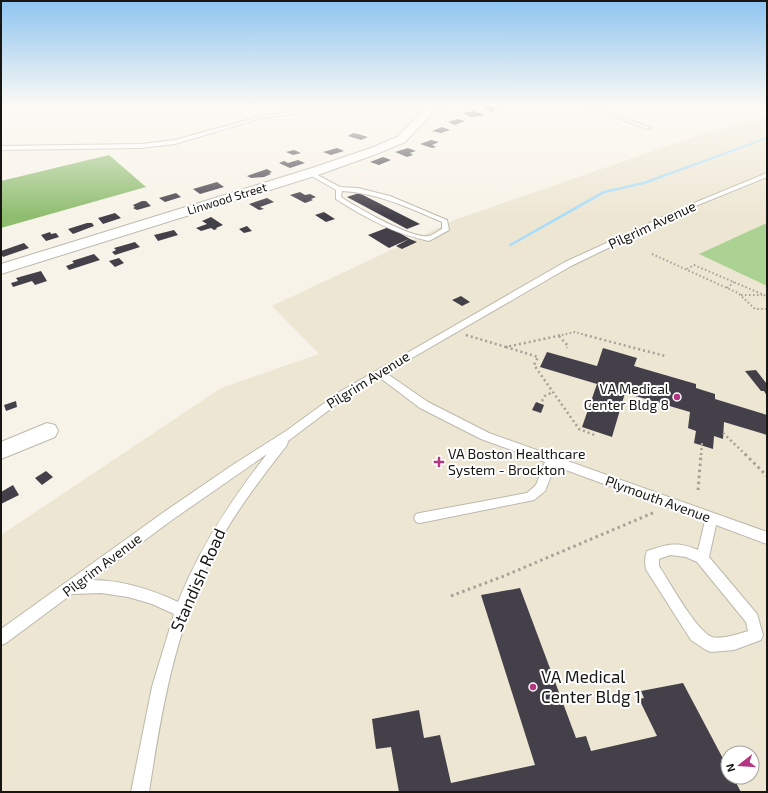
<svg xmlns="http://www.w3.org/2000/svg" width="768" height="793" font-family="'Exo 2',sans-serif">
  <rect width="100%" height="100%" fill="#f8f3e8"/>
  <path fill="#ede6d3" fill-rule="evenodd" d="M767,117V792H1V535L221,388L319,354L272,306L457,219L711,131ZM728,753H752V777H728Z"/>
  <path fill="#abd193" d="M767,223V286L699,254Z"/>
  <path fill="#8fbd70" d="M109,155L146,187L1,228V181Z"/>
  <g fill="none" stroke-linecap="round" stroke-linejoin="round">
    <path fill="#a8dcfb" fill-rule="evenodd" d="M767,137V139L645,184L605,193L511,246L508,245L603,191L643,182Z"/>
  </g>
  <path fill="#44404a" d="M494,105H498L505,107L493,109L496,110L491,112L483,108Z
    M474,111L485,115L471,117L463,113Z
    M457,119L465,121L455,125L448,122Z
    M442,127L450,130L441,133L432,131Z
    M353,133L358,134L368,137L361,140L348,136Z
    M431,140L439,142L432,145L436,147L432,148L420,144Z
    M337,148L344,151L331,155L323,152Z
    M408,148L416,151L410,153L413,155L407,157L395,152Z
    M294,150L301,153L293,155L286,152Z
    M383,157L391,160L379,165L370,162Z
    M298,160L305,163L290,168L279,163L284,161L288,163Z
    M267,169L272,172L269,173L271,174L264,177L251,178L247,176Z
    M217,182L224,187L200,194L193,189Z
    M300,192L305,195L310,194L316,197L311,199L313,200L305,203L290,195Z
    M176,193L181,197L165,202L159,198Z
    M359,193L420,224L407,229L347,197Z
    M267,198L274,202L260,207L264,209L259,210L249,204Z
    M142,201H146L151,206L137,210L133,208L135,207L133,205Z
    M324,212L335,219L326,222L315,215Z
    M115,213L121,218L103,224L98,218Z
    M211,217L223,225L216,228L217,229L214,230L211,228L201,231L196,228L207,224L202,221Z
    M87,223H92L94,226L73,234L68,229Z
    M247,226L252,231L244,233L239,229Z
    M389,227L410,239L417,242L402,249L396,246L409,239L389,248L368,235Z
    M174,230L178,235L158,241L154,235Z
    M50,232L51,234L56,233L59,237L46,241L41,235Z
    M135,242L140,247L115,255L112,252L116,250L114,248Z
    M24,243L29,248L3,257L1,254V251Z
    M94,254L100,260L69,270L66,266L74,263L72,261Z
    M119,258L124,263L115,267L109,261Z
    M41,271L47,281L35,285L32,281L13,287L11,283L18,281L16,278Z
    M461,296L470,302L462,306L452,300Z
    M603,348L637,358L634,366L696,384V388L715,394V399L767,415V435L724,422L723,439L714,436L713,449L694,443L696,431L688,428L690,412L625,393L612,437L582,427L597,384L540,367L547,352L597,366Z
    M756,370L767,384V396L764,391H761L745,371Z
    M16,401L17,407L6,411L4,405Z
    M536,402L544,405L541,413L532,410Z
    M46,471L53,477L42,485L35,478Z
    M13,485L19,495L1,504V492Z
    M520,588L576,738L586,736L591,751L657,736L639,699L644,698L641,691L683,683L728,768V777H733L741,792H399L391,747L376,749L372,719L419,710L424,738L440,735L451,783L535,765L481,595Z"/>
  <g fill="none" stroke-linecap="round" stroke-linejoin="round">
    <g stroke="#bcb8ac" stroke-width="2">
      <path id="service" d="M584,105H589L651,128L647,129Z
        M364,106L430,109L432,110L430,111L364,108L334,109L262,118L175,144L141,148L1,150V146L141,144L175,140L262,116L334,107Z
        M308,172H312L340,187L358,188L390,196L447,220L449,230L429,241C395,234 365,218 336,199V190L308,174ZM342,191C378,193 409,208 442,222V229C438,231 433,235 429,236C413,240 356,207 341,197Z
        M767,173V177L693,207L571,266L386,373L428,402L489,433L767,532V544L716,525L709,557L757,614L763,635L761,640L734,650L711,652L706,650L691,640L647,571C644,565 645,557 647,551C667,544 678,541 698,550L705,521L555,466L545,491L534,500L420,523L416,522L414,518L416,514L420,513L527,493L536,485L545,462L481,439L420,408L379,377L349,395L288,441L287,445C259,481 231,517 211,558C175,632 161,712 149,792H131L152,687L174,614L152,604L128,597L101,593L72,594L6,643L1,645V629L164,512L231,466L286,431L341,391L565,262L689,205ZM267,454C231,500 200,547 178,602C150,589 122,580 91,580L172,520ZM670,555L686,557L697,562L746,622L748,631C739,634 720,640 712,637C696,631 669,581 659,566V559Z"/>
    </g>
    <g stroke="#bcb8ac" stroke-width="2">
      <path id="minor" d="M47,423L55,425L58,431L55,437L1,459V442Z"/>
    </g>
    <g stroke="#bcb8ac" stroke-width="2">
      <path id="tertiary" d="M432,105H444L431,115L405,142L379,153L321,174L1,274V264L312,168L371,148L397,137L423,111Z"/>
    </g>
    <path stroke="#a5a199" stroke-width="2" stroke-dasharray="1.5 2.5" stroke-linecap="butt" d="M652,254L738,293L755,309H767
      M687,269L694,265L764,295L767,298
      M727,288L734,282
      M741,295H762
      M466,335L468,336
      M558,336L575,332L589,336"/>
    <path stroke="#a5a199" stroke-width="2.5" stroke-dasharray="2 3" stroke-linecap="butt" d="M466,335L506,347L562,335
      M585,335L665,356
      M559,336L568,346L567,348
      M506,347L538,357L534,365L579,429L597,436
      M542,401L545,396L553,392
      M723,433L746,455
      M701,455L702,443"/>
    <path stroke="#a5a199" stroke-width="3" stroke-dasharray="2.5 3.5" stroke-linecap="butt" d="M745,454L767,476
      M698,490L701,454
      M451,596L504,576L655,512"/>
    <use href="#service" fill="#fff" fill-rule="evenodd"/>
    <use href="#minor" fill="#fff" fill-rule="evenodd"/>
    <use href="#tertiary" fill="#fff" fill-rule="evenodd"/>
  </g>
  <linearGradient id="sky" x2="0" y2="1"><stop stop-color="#8ec4f0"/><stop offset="0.49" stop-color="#fcfaf5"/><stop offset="1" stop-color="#fcfaf5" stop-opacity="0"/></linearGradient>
  <rect width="768" height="216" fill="url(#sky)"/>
  <g fill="#b43582" stroke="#fff" stroke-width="1.5">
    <circle cx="677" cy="397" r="4"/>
    <path d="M437 456h4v4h4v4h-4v4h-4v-4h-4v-4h4z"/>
    <circle cx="533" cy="687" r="4"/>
  </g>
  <g text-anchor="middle" stroke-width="4" stroke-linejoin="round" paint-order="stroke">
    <g font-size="12" fill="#181612" stroke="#fff">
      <text transform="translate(227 199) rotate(-17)" y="4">Linwood Street</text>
    </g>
    <g font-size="14" fill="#181612" stroke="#fff">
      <text transform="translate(652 225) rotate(-25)" y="5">Pilgrim Avenue</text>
      <text transform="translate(368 380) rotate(-32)" y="5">Pilgrim Avenue</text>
      <text transform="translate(658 499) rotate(20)" y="5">Plymouth Avenue</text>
      <text transform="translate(102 565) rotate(-37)" y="5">Pilgrim Avenue</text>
    </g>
    <g font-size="14" fill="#181612" stroke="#fff" text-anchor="end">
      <text x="669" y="394">VA Medical<tspan x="669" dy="16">Center Bldg 8</tspan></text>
      <text x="448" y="459" text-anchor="start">VA Boston Healthcare<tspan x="448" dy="16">System - Brockton</tspan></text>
    </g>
    <g font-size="17" fill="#181612" stroke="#fff">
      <text transform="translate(198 580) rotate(-66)" y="6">Standish Road</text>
    </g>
    <g font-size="17" fill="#181612" stroke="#fff" text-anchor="start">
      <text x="541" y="683">VA Medical<tspan x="541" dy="20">Center Bldg 1</tspan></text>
    </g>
  </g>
  <rect width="768" height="793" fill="none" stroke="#181612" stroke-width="4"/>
  <g transform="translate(740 765) rotate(253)"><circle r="19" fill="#ffffff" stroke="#a3a2a0"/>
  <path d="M0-3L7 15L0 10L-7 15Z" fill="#b43582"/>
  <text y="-6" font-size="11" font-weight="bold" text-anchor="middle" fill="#181612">N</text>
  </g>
</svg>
